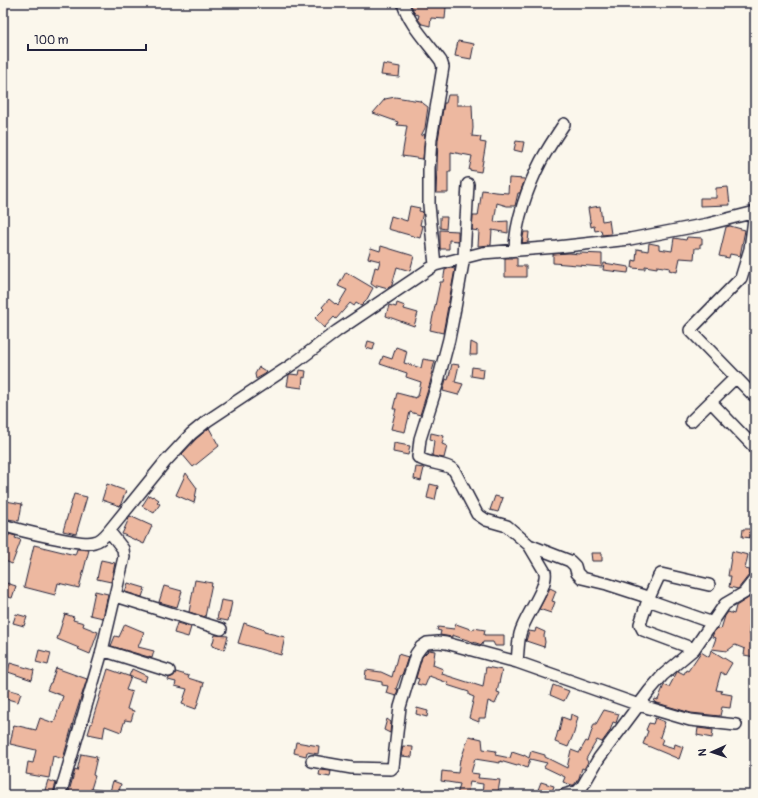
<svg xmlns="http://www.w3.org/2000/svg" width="758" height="798" font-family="Pangolin,sans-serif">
  <rect width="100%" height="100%" fill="#fbf7ec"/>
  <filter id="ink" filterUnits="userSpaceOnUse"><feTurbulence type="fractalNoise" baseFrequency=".025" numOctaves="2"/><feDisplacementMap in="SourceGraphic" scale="8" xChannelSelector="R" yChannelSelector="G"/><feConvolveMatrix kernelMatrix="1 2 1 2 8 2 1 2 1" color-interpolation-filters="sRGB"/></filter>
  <g filter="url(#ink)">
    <path fill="#edb8a0" stroke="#22223b" d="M410,3H442L441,6L446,7L445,19L431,18L430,26L422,24L418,19L419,15L415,14Z
      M458,41L474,44L471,59L455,56Z
      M383,64L400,67L399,77L381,75Z
      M448,95H457V105H472L473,128L472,136L481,137L480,142L486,143L481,172L469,170L472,156L451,152V172H448V193H436L438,140L444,103H446Z
      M395,97L420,101L428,107L425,128L421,136L425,134L423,159L402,156L407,126L397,125L398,122L373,113L385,99Z
      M516,141L524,142L522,152L514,150Z
      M509,178L525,179L520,193H518L515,206H507L497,203L494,222L508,221V233L492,230L491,245L478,246L479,231L472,230L473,216H478L482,190L495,192L508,193Z
      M728,187L730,205L700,206V198H716V188Z
      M410,206L420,208L419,211L423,212L420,225L423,226L420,238L388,229L391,216L407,221Z
      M600,206L602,221L609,220L611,234L602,235L601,230L595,231L594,226L591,227L588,208Z
      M440,217H447L446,229L440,228Z
      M730,226L745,230L740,256L730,254L729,258L719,256L726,227Z
      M440,230L458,231V241L449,240V249H440Z
      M524,232H529L528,242L522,243Z
      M687,237L702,238V244H700V248H695L694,259L680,258L677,272L669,270L670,268L657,266V268L645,266V269L632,268L633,260L636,261L637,249L648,251L649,243L659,245V249L672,251L674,238L686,240Z
      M381,246L414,256L410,271L397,267L392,285L388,288L377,285V288L371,284L375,267L378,268L380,261L368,258L371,248L380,251Z
      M569,253L580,254V253L602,254V267L553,263V254Z
      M505,258H517V266H526V277H505Z
      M604,263L629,267L628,273L603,270Z
      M450,268L455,269L443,333L430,330L440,282H443L445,270Z
      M346,272L373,288L366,301L361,306L356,303L354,306L350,303L336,319L334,317L324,328L315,318L324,309L322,307L329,299L335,304L336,303L338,305L347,290L338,286Z
      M397,303L405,306L404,309L418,313L414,326L386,316L389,305L396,307Z
      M368,341L375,343L373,350L366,348Z
      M471,342L477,345V355H470Z
      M396,347L407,351L404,363L421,368L423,359L435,361L431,375H432L430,383L420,415L410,412L405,432L391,429L396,409H393L397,393L416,398V396H418L421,382L406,377L407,373L380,364L383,356L392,359Z
      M452,364L459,365L455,382L463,384L458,395L443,391L446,379L448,380Z
      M259,367L267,372L265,374L256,379L255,374Z
      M472,367L484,369L483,378L471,376Z
      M300,370L306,371L305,378L303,377L302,388L287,386L289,375L290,374L299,375Z
      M209,428L219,446L193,467L182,454L196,439Z
      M431,433L444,436L442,444L447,446L444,458L432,456L434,440L430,439Z
      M394,443L410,446L408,455L393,452Z
      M416,467L424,468L421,481L414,479Z
      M186,473L197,488L194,503L176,495Z
      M107,484L126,491L120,506L102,500Z
      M430,484L438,486L435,500L427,498Z
      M74,494L87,497L76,534L63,531Z
      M149,495L152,497L153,496L159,500L157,502L160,504L154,513L142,506Z
      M495,496L503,498L498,512L490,510Z
      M6,501L22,504L19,521L3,518Z
      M130,516L152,526L144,544L122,534Z
      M743,529H754L753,538L742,537Z
      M3,534L9,536V534L16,536L15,538L21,540L12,564L3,560Z
      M34,545L75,555L77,549L89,550L79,588L58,583L55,595L24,587Z
      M732,551L748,555L745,569L750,570L749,575L738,589L729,587L731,576H728Z
      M591,553H602V561H592Z
      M101,560L115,563L111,582L97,579Z
      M195,580L212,583L205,617L189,612Z
      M3,582L16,586L12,598L3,596Z
      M128,583L145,588L142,597L125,592Z
      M164,586L182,591L177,607L159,602Z
      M550,588L556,591L552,601L555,602L551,613L539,609Z
      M95,591L108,594L103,618L90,615Z
      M750,597L755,598V610L754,615L750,614L749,634H755V657L744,655L745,649L735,645L727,651L712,649L716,638L712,637L714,632L718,628L721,629L725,616L728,612L734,614L736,606Z
      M221,600L232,602L228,621L217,619Z
      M16,614L27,617L24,626L13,623Z
      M65,614L74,617L73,620L84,623L83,626L98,632L90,654L78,649L79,648L57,639Z
      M177,623L191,627L188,637L174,633Z
      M244,623L265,630L264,632L285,637L281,655L238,643Z
      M125,624L144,632L138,647L154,651L152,658L111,646L115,636L119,637Z
      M456,624L473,630L474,628L485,630L484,635H504V646H495L493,642H483L482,645L452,635V637L440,635L441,631L437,630L438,627L454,629Z
      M536,628L545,632L544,636L545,642L544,647L526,641L529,631L535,632Z
      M215,635L228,636L224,650L212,646Z
      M39,650L51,653L48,665L36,662Z
      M429,650L435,651L433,665L443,669L442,674L483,687L486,667L502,670L497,692L500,693L495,704L488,701L485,718H479V722L469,718L474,697L469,695V692L447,685L448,683L429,676L425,686L417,684L419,679L416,678L422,657Z
      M711,650L732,663L725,675L721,672L716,690L722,691L721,693L732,695L730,708L722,707L720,716L691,713L654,702L655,699L658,700L664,685L669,687L677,672L678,671L684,674L686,670L688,671L701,652L709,657Z
      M398,654L408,657L402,675H401L396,689H398L396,696L386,693L388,686L382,685V682L365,679L366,670L381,672L392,677Z
      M10,663L34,670L32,680L8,672Z
      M56,668L87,679L74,719L63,759L53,756L49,778L26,774L28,762L33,763L36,750L10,744L14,725L36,730L40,718L54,723L63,696L47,690L50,683H51Z
      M108,669L131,677L126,690L132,692L127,709L134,711L131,721L125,720L121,732L105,726L103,737L88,734Z
      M132,669L147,676L145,682L129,676Z
      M176,672L189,676L188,678L204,683L196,709L182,704L187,689L175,686L176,682L168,680L169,678L174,676Z
      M553,685L569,691L564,701L550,695Z
      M7,689L21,693L18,702L4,698Z
      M417,708L428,711L427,717L416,714Z
      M604,710L619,714L616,723L613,722L610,731L602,742L597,740L586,759L588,762L584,769L582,768L579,778L574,785H572L563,782L565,777L544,767L547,763L530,759L527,768L518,764L517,766L500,761V763L475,759L471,773L479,774L478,778L500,780L498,792L492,791V795H482L483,784L470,782L467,795H457L460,784L441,781L442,771L458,773L460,759H461L469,736L482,739L483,749L496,751L495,755L510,758L512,752L524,756V755L529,758L531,751L545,755V757L567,768L571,750L579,753L586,741L588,742L594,724H596Z
      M571,714L578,717L574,733L568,747L555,742L558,731L559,732L562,717L570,720Z
      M655,718L665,722L660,737L663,739L661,744L674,748L675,744L683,747L679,759L643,744L648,731L646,730L649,723L653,724Z
      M387,719L391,722L390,733L384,730Z
      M698,728L713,730L712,738L697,735Z
      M296,742L319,746L318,754L307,752L306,756L294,753Z
      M403,746L413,747L412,757L401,756Z
      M81,754L97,757L93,775L95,776L91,789L106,791L105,795H68L75,770L77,771Z
      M320,770L331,771L330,777L319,775Z
      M48,780L56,783L53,793L45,790Z
      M113,781L121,784L118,795H109Z
      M541,782L554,786L551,795H536Z"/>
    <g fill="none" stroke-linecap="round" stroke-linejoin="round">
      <g stroke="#22223b" stroke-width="14">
        <path id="minor" d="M403,3C408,23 429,44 441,61L443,67L431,139L429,168V205L435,265
          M468,184L464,257L455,308L449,339L437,385L420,439L418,457C428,465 444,462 454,470L477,514L486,520L507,526L529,545L570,561L575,566L577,573L582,578L607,584L647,597L648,600L640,624L643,630L694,649
          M515,250C515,222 528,186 541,161C548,148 556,136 564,124
          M753,395L690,330L741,278L750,249L755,212
          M711,402L755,448
          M691,421L736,377
          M3,525C18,530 82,546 94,542C100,541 105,536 109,531L165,462L191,434L207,421L296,362L337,331L435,265L482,253L557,247L630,239L708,224L755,212
          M709,585L661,574L659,576L648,600L713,623
          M116,596L221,629
          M102,650L169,671
          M517,662C518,653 518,643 520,634C524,617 548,588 545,572L529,545
          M312,761L352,768L391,769L393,767L400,707L416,654L421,647L427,643L438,642L446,643L517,662L639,705L690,720L736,725
          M60,795L101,655L124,557L123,549L109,531
          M564,795L578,791L582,787L599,758L650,690L663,675L694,649L725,604L744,593L755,579"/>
      </g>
      <use href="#minor" stroke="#fbf7ec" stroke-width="11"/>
    </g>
  </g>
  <rect width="758" height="798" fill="none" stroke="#fbf7ec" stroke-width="16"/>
  <rect x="8" y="8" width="742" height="782" fill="none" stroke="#22223b" stroke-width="1.5" filter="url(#ink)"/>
  <g transform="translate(712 752) rotate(267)" stroke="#fbf7ec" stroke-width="3" paint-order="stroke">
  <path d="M0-3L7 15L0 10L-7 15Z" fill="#22223b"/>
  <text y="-6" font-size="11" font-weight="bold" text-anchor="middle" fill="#22223b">N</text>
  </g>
  <path d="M28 44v6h118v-6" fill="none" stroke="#22223b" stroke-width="2"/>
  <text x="34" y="44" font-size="12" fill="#22223b" stroke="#fbf7ec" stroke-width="3" paint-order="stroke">100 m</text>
</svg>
